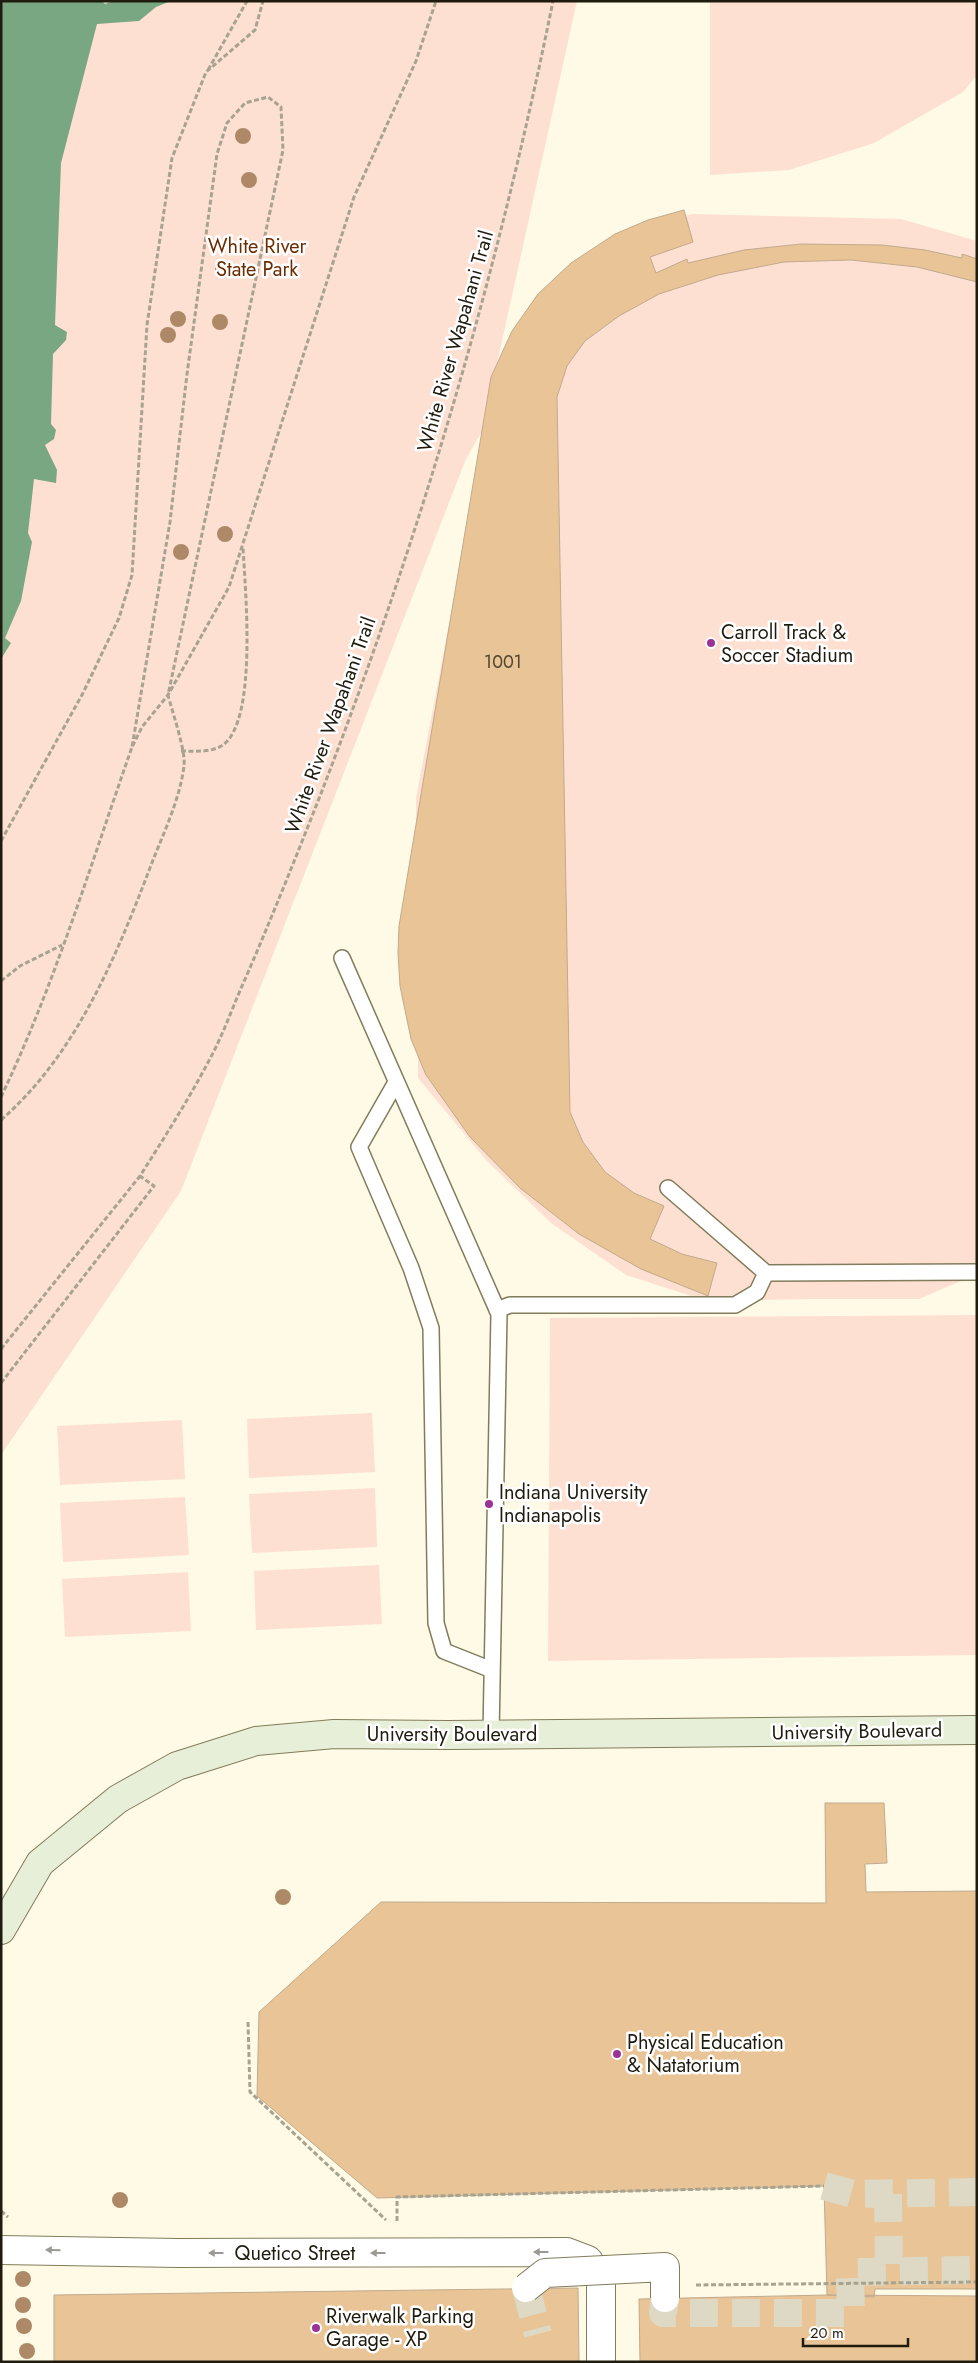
<svg xmlns="http://www.w3.org/2000/svg" width="978" height="2363" font-family="Jost,sans-serif">
  <rect width="100%" height="100%" fill="#fefae5"/>
  <path fill="#fee0d2" d="M1,1H577L491,391L639,226L693,214L901,219L977,241V1274L919,1299H808L707,1301L626,1275L551,1223L486,1160L418,1078L416,798L475,487L482,431L466,459L181,1191L1,1455Z
    M710,1H977V75L963,92L874,143L789,170L710,175Z
    M977,1315V1655L548,1661L550,1318Z
    M372,1413L375,1472L249,1478L247,1419Z
    M182,1420L185,1479L60,1485L57,1426Z
    M375,1488L377,1547L252,1553L249,1494Z
    M185,1497L189,1555L63,1562L60,1503Z
    M379,1565L382,1624L256,1630L254,1571Z
    M188,1572L191,1631L65,1637L62,1579Z"/>
  <path fill="#78a782" d="M1,1H102L105,4L113,1H171L156,7L139,21L97,24L61,163L55,325L67,332L66,340L53,354L51,424L56,430L54,439L45,445L57,470L56,483L34,479L28,533L32,542L21,601L5,638L11,643L1,659Z"/>
  <path fill="#e9c496" stroke="#c1aa8e" d="M684,210L693,242L650,257L656,273L687,259L688,263L744,250L801,244L882,245L925,250L962,258V254L977,259V282L917,267L851,260L784,262L718,275L659,294L619,316L585,341L567,366L557,397L570,1112L583,1142L605,1172L634,1193L664,1206L650,1239L682,1254L717,1263L708,1296L641,1269L579,1234L520,1188L470,1137L426,1075L411,1039L400,986L398,953L399,926L491,377L512,331L538,294L571,263L615,234L648,220Z
    M825,1803H884L887,1863L865,1864L866,1892L977,1891V2289H875L874,2297L827,2295L824,2186L377,2198L257,2096L259,2012L381,1902L826,1903Z
    M578,2288L579,2362H54V2295Z
    M827,2295L977,2296V2362H640L639,2299Z"/>
  <g fill="none" stroke-linecap="round" stroke-linejoin="round">
    <path stroke="#ddd9c5" stroke-width="28" stroke-dasharray="28 14" stroke-linecap="butt" d="M824,2186L853,2194L977,2192
      M888,2194L889,2271
      M526,2288L538,2334
      M665,2298L663,2313H851L850,2272L977,2270"/>
    <g stroke="#827c5c" stroke-width="18">
      <path id="lane" d="M342,958L499,1314L491,1734
        M395,1084L359,1147L411,1268L431,1328L436,1623L444,1651L492,1670
        M668,1188L766,1273L977,1272
        M497,1310L510,1305H735L757,1292L766,1273"/>
    </g>
    <g stroke="#827c5c" stroke-width="30">
      <path id="street" d="M1,2250L178,2253L567,2252L588,2260L601,2280V2362"/>
    </g>
    <g stroke="#827c5c" stroke-width="30">
      <path id="secondary" d="M1,1930L40,1863L118,1799L177,1766L256,1741L334,1734L447,1735L977,1730"/>
    </g>
    <path stroke="#a7a391" stroke-width="3" stroke-dasharray="5 2.5" stroke-linecap="butt" d="M208,70L247,1
      M181,751C194,751 211,753 223,745C258,719 245,589 243,547
      M1,841L83,693L119,618L132,575L147,325L172,158L206,72L255,30L263,1
      M1,981L20,966L62,945
      M1,1097C54,986 91,864 132,747L142,727L168,695L229,587L354,197L416,61L436,1
      M1,1120C78,1053 118,952 153,860C165,830 180,798 184,766C186,751 172,711 168,695L283,150L281,107L268,97L245,103L227,123L217,154L187,374L170,522L132,747
      M1,1349L140,1176
      M1,1383L154,1186L140,1176C166,1135 192,1094 214,1051C226,1027 235,1001 246,977C272,917 296,857 320,796C420,538 498,273 553,1
      M248,2022L250,2092L386,2220
      M1,2211L8,2217
      M397,2221V2197L824,2186
      M696,2285L977,2282"/>
    <use href="#lane" stroke="#fff" stroke-width="15"/>
    <use href="#street" stroke="#fff" stroke-width="28"/>
    <use href="#secondary" stroke="#e7efd8" stroke-width="28"/>
    <g stroke="#827c5c" stroke-width="30" stroke-linecap="butt">
      <path id="street-bridge" d="M526,2288L545,2273L665,2267V2298"/>
    </g>
    <use href="#street-bridge" stroke="#fff" stroke-width="28"/>
  </g>
  <g fill="#ae8968">
    <circle cx="243" cy="136" r="8"/>
    <circle cx="249" cy="180" r="8"/>
    <circle cx="223" cy="270" r="8"/>
    <circle cx="178" cy="319" r="8"/>
    <circle cx="220" cy="322" r="8"/>
    <circle cx="168" cy="335" r="8"/>
    <circle cx="225" cy="534" r="8"/>
    <circle cx="181" cy="552" r="8"/>
    <circle cx="283" cy="1897" r="8"/>
    <circle cx="120" cy="2200" r="8"/>
    <circle cx="23" cy="2279" r="8"/>
    <circle cx="23" cy="2305" r="8"/>
    <circle cx="24" cy="2326" r="8"/>
    <circle cx="27" cy="2351" r="8"/>
  </g>
  <defs><path id="oneway-solid" d="M-6-.8H1V-3.2L6.5 0L1 3.2V.8H-6Z" transform="scale(1.25)"/></defs>
  <g fill="#9a9993">
    <use href="#oneway-solid" transform="translate(53 2250) rotate(-179)"/>
    <use href="#oneway-solid" transform="translate(541 2252) rotate(180)"/>
    <use href="#oneway-solid" transform="translate(216 2253) rotate(-180)"/>
    <use href="#oneway-solid" transform="translate(378 2253) rotate(180)"/>
  </g>
  <g fill="#9b3396" stroke="#fff" stroke-width="2">
    <circle cx="711" cy="643" r="5"/>
    <circle cx="489" cy="1504" r="5"/>
    <circle cx="617" cy="2054" r="5"/>
    <circle cx="316" cy="2328" r="5"/>
  </g>
  <g text-anchor="middle" stroke-width="5" stroke-linejoin="round" paint-order="stroke">
    <g font-size="18" fill="#524631">
      <text x="503" y="668">1001</text>
    </g>
    <g font-size="20" fill="#6c2c01" stroke="#fff">
      <text x="257" y="253">White River<tspan x="257" dy="23">State Park</tspan></text>
    </g>
    <g font-size="20" fill="#1f1c0f" stroke="#fff">
      <text transform="translate(455 341) rotate(-74)" y="7">White River Wapahani Trail</text>
      <text transform="translate(330 725) rotate(-70)" y="7">White River Wapahani Trail</text>
      <text transform="translate(857 1731) rotate(-1)" y="7">University Boulevard</text>
      <text x="452" y="1741">University Boulevard</text>
      <text x="295" y="2260">Quetico Street</text>
    </g>
    <g font-size="20" fill="#1f1c0f" stroke="#fff" text-anchor="start">
      <text x="721" y="639">Carroll Track &amp;<tspan x="721" dy="23">Soccer Stadium</tspan></text>
      <text x="499" y="1499">Indiana University<tspan x="499" dy="23">Indianapolis</tspan></text>
      <text x="627" y="2049">Physical Education<tspan x="627" dy="23">&amp; Natatorium</tspan></text>
      <text x="326" y="2323">Riverwalk Parking<tspan x="326" dy="23">Garage - XP</tspan></text>
    </g>
  </g>
  <rect width="978" height="2363" fill="none" stroke="#1f1c0f" stroke-width="5"/>
  <path d="M803 2338v8h105v-8" fill="none" stroke="#1f1c0f" stroke-width="2.5"/>
  <text x="810" y="2338" font-size="15" fill="#1f1c0f" stroke="#ffffff" stroke-width="4" paint-order="stroke">20 m</text>
</svg>
